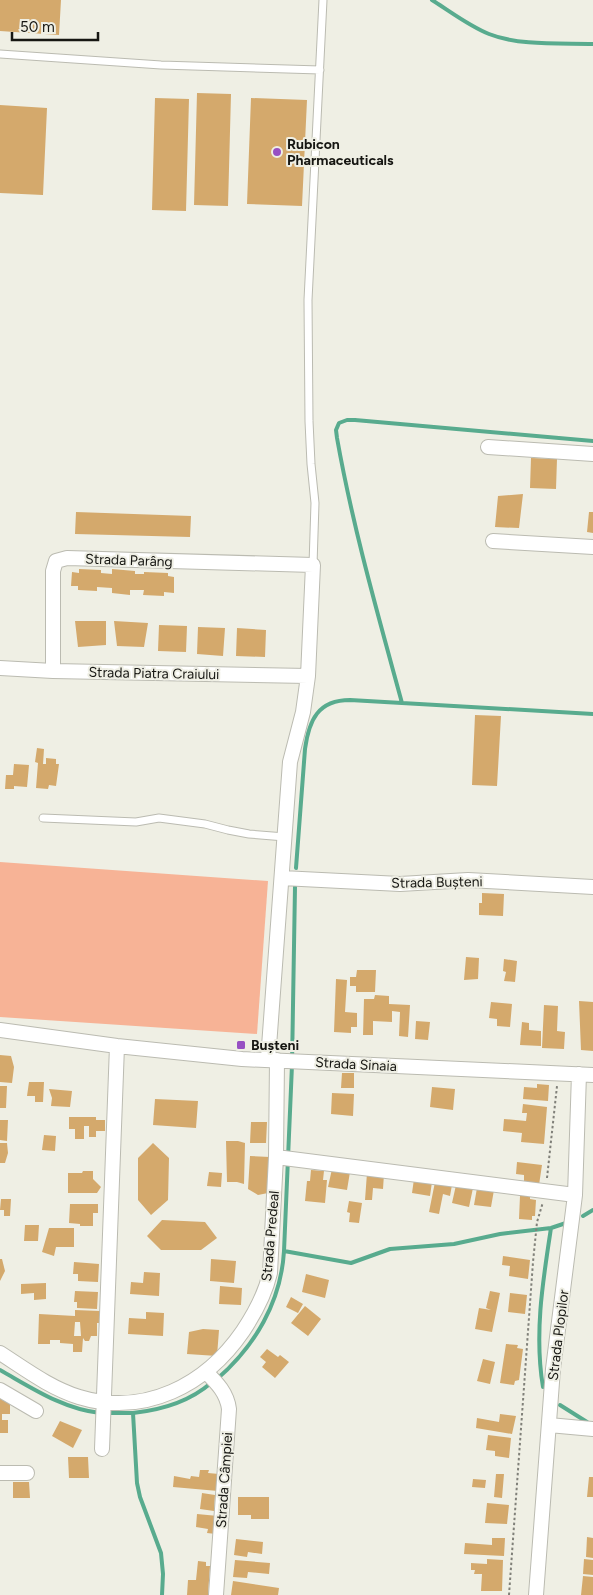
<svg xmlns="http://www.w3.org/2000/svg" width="593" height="1595" font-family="Figtree,sans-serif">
  <rect width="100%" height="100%" fill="#efefe4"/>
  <path fill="#f7b396" d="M0,862L268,881L257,1034L0,1017Z"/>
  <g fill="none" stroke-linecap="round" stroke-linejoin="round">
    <path stroke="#58ab8e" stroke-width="4" d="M432,0C451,12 469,26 489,34C519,46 561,43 593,44
      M402,703C378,615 353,528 337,438L336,430L339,423L347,420H355L593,441
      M296,868L305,749C309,720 318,700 350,700L593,714
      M583,1216L593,1210
      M284,1251L292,1065L295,887
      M0,1370C32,1388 63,1409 100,1413
      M217,1379C255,1346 281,1302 284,1251L351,1263L390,1249L454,1244L500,1234L551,1228L566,1223
      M543,1387C534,1334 543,1280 551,1228
      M560,1405L587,1422
      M107,1413H133
      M162,1595L163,1574L161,1553L140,1497L137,1483L133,1413C161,1410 189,1402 211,1383"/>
  </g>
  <path fill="#d4a96c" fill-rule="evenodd" d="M0,0H61L59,35L0,31Z
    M197,93L231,94L228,206L194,205Z
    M155,98L189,99L186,211L152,210Z
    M251,98L307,100L302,206L247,204Z
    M0,105L47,108L43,195L0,193Z
    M531,458L557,459L556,489L530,488Z
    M523,494L519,528L495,527L498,496Z
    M76,512L191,516L190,537L75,534Z
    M589,512H593V533L587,532Z
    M79,569L101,570V573L112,574V569L135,571V574H144V572L168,573V576L174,577V593L164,592V596L143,595L144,590H130V595L112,593V588L97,587V591L78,590V586H71L72,572L79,573Z
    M75,621H106V645L78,647Z
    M114,621L148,623L144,647L117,646Z
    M159,625L187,626L186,652L158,651Z
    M198,627L225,628L223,656L197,654Z
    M237,628L266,630L265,657L236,656Z
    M475,715L501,716L497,786L472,785Z
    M37,748L44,749L43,764H46V758L56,759V764H59L56,786L49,785L48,789L36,788L38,763L35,762Z
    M14,764L29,765L27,787L14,786V789H5L6,775H13Z
    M482,893L504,894L503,916L479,915V903H482Z
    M466,957L479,958L478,979L464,980Z
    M504,959L517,961L515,982L504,981L506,972L503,971Z
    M357,970H376L375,992H356V986H350V977H356Z
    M336,979L347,980L345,1012L357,1013V1027H351V1033L334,1032Z
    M375,995L389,996V1004L410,1005L408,1037L399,1036L400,1012L392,1011V1022L373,1021V1035H363L364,999H374Z
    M579,1001L593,1002V1051L581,1050Z
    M491,1002L512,1004L510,1027L497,1026V1019L489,1018Z
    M544,1005L558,1006L557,1031L565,1032L564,1049L542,1048Z
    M416,1021L430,1022L428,1040L415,1039Z
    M522,1022L529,1023V1030L541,1031V1046L520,1045Z
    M0,1055L11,1056L14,1067L12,1083L0,1082Z
    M342,1073H354V1088H341Z
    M29,1082H44L43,1102H35V1096H27Z
    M537,1084L549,1085L548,1101L523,1099L524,1087L537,1088Z
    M0,1086H7L6,1108H0Z
    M432,1087L455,1089L453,1110L430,1107Z
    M49,1089L72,1091L70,1107L51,1106L52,1098Z
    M332,1093L354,1094L353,1116L331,1114Z
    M155,1099L198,1101L196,1128L153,1125Z
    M523,1104L547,1107L544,1144L521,1142L522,1133L503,1131L504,1119L526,1121L527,1113H522Z
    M69,1117H96V1120H105V1131H96V1137H89V1126H84V1139H75V1129H69Z
    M0,1120H8L7,1141L0,1140Z
    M251,1122H267L266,1143H250Z
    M44,1135L56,1136L55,1151L42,1150Z
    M226,1141H238L245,1143L244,1184L237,1182H227Z
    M0,1143H7L8,1153L5,1163H0Z
    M153,1143L169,1158L168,1200L151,1215L138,1200V1158Z
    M250,1156L270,1157L268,1193L258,1195L248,1189Z
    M517,1162L542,1165L539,1185L524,1183V1175L516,1174Z
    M332,1169L350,1172L347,1190L328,1187Z
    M311,1170L324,1171L323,1180H327L325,1203L305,1201L307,1181H310Z
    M83,1171H93V1179L101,1187L97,1193H68V1173H82Z
    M209,1172L222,1173L221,1187L207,1186Z
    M367,1173L384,1174L383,1189L373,1188L372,1200H365Z
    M414,1179L432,1182L430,1196L412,1193Z
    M435,1182L452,1185L450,1196L443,1194L439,1214L429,1212Z
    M456,1185L473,1188L469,1207L452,1203Z
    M477,1188L494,1190L491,1207L474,1205Z
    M520,1196H530V1199L536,1200L535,1216H532V1220L519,1219Z
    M1,1199H11L10,1216H4V1210H0Z
    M349,1201L362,1203L359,1223L349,1222L350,1213L347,1212Z
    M70,1204H98V1213H93V1226H80V1224L69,1223Z
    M162,1220L205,1222L217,1238L201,1250H161L147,1236Z
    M25,1225H39L38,1241H24Z
    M49,1228H74V1247H56L54,1256L42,1252Z
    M503,1256L530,1260L528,1279L509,1276L510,1266L502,1265Z
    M0,1259H2L5,1271L0,1281Z
    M211,1259L236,1261L234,1283L210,1281Z
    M74,1262L99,1264L98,1282L78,1281V1274H73Z
    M144,1272L160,1273L159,1296L130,1294L131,1282L143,1283Z
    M306,1274L329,1280L325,1298L302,1292Z
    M46,1283V1299L34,1300V1293L21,1294V1284Z
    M220,1286L242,1288L241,1305L219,1304Z
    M75,1291L98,1292L97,1309L77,1308V1302H74Z
    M490,1291L500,1293L492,1332L475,1329L479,1308L491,1310L486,1308Z
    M510,1293L527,1295L525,1314L508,1312Z
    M291,1297L303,1304L298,1313L286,1307Z
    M305,1306L321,1319L308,1336L291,1323Z
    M75,1310L100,1311V1323H97V1336H91L89,1341H85L83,1338L82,1352H73V1344L60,1343V1340H50V1344H38L39,1314L75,1316ZM75,1322H80L81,1336H74Z
    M146,1312L164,1313L163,1336L128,1334L129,1318L146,1319Z
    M203,1329L219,1330L217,1356L187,1354L189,1332Z
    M506,1344L518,1345L517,1348L523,1349L519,1380L515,1381L514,1385L500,1383Z
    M267,1349L278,1357L280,1355L289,1362L275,1378L262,1367L266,1362L260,1357Z
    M483,1359L495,1362L490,1384L477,1381Z
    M0,1397H10V1414H2V1420H8V1433H0Z
    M500,1414L516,1416L512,1434L476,1428L477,1418L499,1422Z
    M60,1421L82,1430L73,1448L52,1436Z
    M488,1435L511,1438L509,1458L495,1456V1451L486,1450Z
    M68,1457H88L89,1478H69Z
    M200,1470H209L208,1473L219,1474L218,1491L173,1487L174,1476L190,1479L191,1476L199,1477Z
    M496,1474H504L502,1498L494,1497Z
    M589,1477H593V1497H587Z
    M473,1479L486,1480L485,1488L472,1487Z
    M13,1482H29L30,1498H13Z
    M202,1493L215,1495L214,1511L200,1509Z
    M238,1497H269V1519H251V1515H238Z
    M487,1503L509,1505L507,1524L485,1523Z
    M197,1514L218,1516L216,1534L207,1533L208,1529L196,1527Z
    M587,1537L593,1538V1558L586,1557Z
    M492,1538H505L504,1556L464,1554L465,1543L492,1545Z
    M236,1539L263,1542L262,1554L248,1552L247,1557L234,1555Z
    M487,1559L503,1560L502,1591H481L482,1574H474L475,1570H471V1563L487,1564Z
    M584,1559L593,1560V1575L583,1574Z
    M235,1560L270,1563L269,1574L248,1572L247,1578L233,1577Z
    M198,1561L206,1562V1566H210L208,1595H187L188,1580H196Z
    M583,1576L593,1577V1595H581Z
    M233,1581L279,1588L278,1595H231Z"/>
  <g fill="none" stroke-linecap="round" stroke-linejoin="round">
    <g stroke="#bbbbb1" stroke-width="9">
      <path id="service" d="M0,54L161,65L320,70
        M313,565L315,503L311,464L309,421L308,300L323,0
        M43,818L136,822L159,818L205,824L228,830L249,834L285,837"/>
    </g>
    <g stroke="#bbbbb1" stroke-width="16">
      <path id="minor" d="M488,447L593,454
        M493,541L593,547
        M0,668L53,671L308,676
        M53,671V571L56,561L67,558L313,565L308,676L303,712L290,762L268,1060
        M282,878L400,884L468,880L593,887
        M0,1030L117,1046L242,1059L593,1075
        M276,1157L575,1195
        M0,1353C25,1369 50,1388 79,1397C145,1417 206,1385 243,1331C255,1313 265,1295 270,1273L276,1157L277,1060
        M206,1372C217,1383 227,1393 229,1409L216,1595
        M0,1390L36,1411
        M549,1425L593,1429
        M102,1449L117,1046
        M0,1473H27
        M536,1595L553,1369L575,1195L579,1074"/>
    </g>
    <path stroke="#808079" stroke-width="2" stroke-dasharray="2.5 2.5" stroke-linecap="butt" d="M547,1178L557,1086
      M509,1595L533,1262L537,1222L543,1202"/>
    <use href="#service" stroke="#fff" stroke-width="7"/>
    <use href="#minor" stroke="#fff" stroke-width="14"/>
  </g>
  <g fill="#9750c3" stroke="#efefe4" stroke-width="2">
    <circle cx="277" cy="152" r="5"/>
    <rect x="236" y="1040" width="10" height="10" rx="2.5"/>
  </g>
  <g text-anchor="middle" stroke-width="4" stroke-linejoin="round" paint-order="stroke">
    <g font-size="14" font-weight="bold" fill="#161612" stroke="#efefe4" text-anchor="start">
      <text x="287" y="149">Rubicon<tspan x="287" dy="16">Pharmaceuticals</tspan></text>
      <text x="251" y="1050">Bușteni</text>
    </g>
    <g font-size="14" fill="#161612" stroke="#efefe4">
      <text transform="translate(129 560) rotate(2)" y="5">Strada Parâng</text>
      <text transform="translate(154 673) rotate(1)" y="5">Strada Piatra Craiului</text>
      <text transform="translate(437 882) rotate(-1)" y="5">Strada Bușteni</text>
      <text transform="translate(356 1064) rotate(3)" y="5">Strada Sinaia</text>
      <text transform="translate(270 1236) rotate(-85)" y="5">Strada Predeal</text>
      <text transform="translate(558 1335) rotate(-83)" y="5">Strada Plopilor</text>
      <text transform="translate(224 1480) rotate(-86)" y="5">Strada Câmpiei</text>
    </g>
  </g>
  <path d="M12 32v8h86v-8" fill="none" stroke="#161612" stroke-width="2.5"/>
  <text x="20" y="32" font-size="15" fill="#161612" stroke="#efefe4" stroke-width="4" paint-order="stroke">50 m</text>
</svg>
